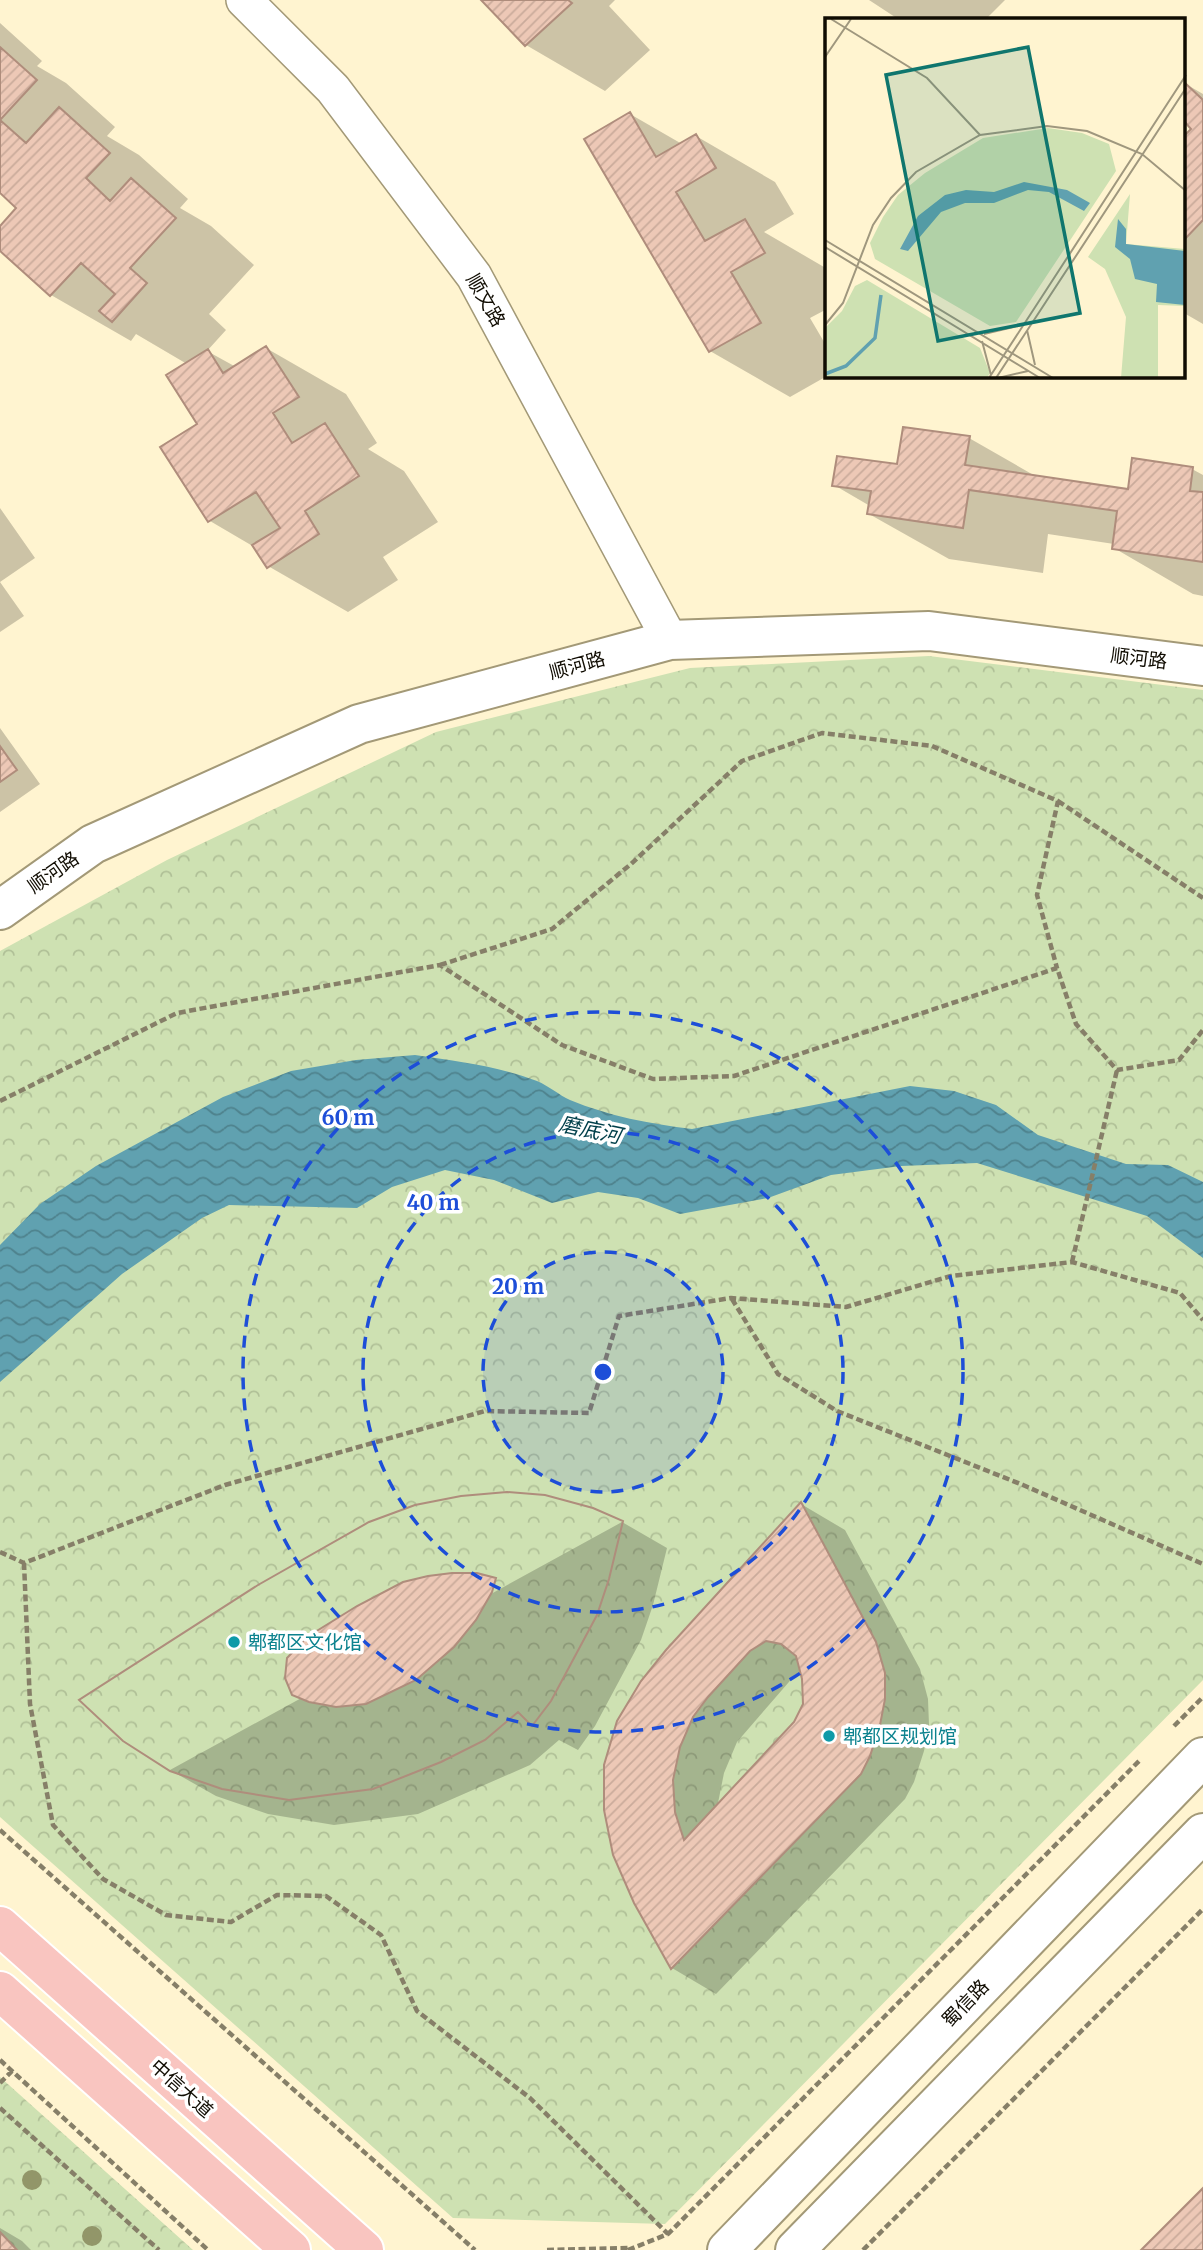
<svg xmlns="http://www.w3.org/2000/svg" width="1203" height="2250" font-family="Merriweather,'Noto Sans SC',serif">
  <defs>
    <pattern id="forest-crowns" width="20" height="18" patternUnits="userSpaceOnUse" patternTransform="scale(1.75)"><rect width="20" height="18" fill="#cee1b2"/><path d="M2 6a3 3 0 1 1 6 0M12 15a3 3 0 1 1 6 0" fill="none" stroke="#b0c097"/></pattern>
    <pattern id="water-waves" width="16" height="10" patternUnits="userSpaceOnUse" patternTransform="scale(1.75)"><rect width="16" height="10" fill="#60a1b0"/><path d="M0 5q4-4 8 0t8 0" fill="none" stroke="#4e828d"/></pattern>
    <pattern id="building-hatch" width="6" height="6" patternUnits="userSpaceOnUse" patternTransform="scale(1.75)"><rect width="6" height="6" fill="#edc8b6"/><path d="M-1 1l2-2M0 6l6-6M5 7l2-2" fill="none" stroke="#caab9b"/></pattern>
  </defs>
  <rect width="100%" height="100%" fill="#fff4d0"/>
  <path fill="url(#forest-crowns)" d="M929,656L1203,690V1680L665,2224L453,2218L0,1817V951L167,860L436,732L690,668Z
    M0,2077L193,2250H0Z"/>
  <path fill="url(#water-waves)" d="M415,1055C456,1061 498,1066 537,1081C549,1086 559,1095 570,1100C609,1116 650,1124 692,1129L910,1086L954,1091L996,1105L1038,1135L1126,1164L1168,1165L1203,1182V1258L1147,1216L977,1163L901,1166L831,1175L768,1198L680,1214L638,1198L598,1192L552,1203L494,1180L445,1170L392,1187L357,1208L229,1205L202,1218L122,1274L0,1382V1245L40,1204L96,1166L223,1097L291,1071L356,1060Z"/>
  <path fill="#0003" fill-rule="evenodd" d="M484,0H615L609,6L650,50L605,91L526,45Z
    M869,0H1005L986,19H898Z
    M0,23L42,61L37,66L66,83L115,127L107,136L139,155L188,199L180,208L211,226L254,265L209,314L226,330L207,351L236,367L266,348L346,394L377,443L368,449L404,471L438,522L383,557L398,580L348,612L268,566L256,548L210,521L162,448L199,425L187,364L136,334L131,341L51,295L0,248V228L19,208L0,191Z
    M1184,83L1203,94V324L1184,313V139L1194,129L1184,119Z
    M630,114L682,144L696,136L775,182L794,214L764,232L824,267L827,271V309L810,318L827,347V376L790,397L710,351Z
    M969,438L1037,477L1130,491L1192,469L1203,475V596L1193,594L1114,548V544L1048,534L1043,573L949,559L869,514L870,506L834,485L899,466Z
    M0,508L35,558L0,582L24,616L0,632Z
    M0,728L40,784L0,812Z
    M801,1504L845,1530L920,1669L928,1699L929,1725L924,1751L914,1782L905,1799L716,1994L672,1968L636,1903L615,1855ZM802,1672L805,1704L796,1723L717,1808L724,1773L737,1742L795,1675Z
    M622,1522L667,1548L653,1605L641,1640L595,1726L578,1750L559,1740L530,1765L418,1814L334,1825L268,1814L216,1796L170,1770Z
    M0,2228L22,2241L31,2250H0Z"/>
  <path fill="url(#building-hatch)" stroke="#af8d7c" stroke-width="2" fill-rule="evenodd" d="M481,0H568L572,3L525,46Z
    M0,47L37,80L0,120L26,143L59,107L110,153L86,178L110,201L131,178L176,218L130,268L147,283L112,322L99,311L115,294L81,263L50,296L0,251V226L16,208L0,193Z
    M1184,82L1203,100V220L1184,240V136L1191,129L1184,121Z
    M630,112L656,157L696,134L716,168L676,192L705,241L745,219L765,253L731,272L761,323L709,352L584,139Z
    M266,346L299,397L273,413L292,443L325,423L359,476L305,511L319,534L267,568L252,545L280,528L256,492L208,522L160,447L197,424L166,375L208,349L223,373Z
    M903,427L970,436L965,465L1128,489L1132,458L1193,467L1190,491L1203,492V562L1112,549L1117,511L969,490L963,528L867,514L871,491L832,486L837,456L897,464Z
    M0,746L17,770L0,782Z
    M507,1492L545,1495L593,1508L623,1521L609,1579L597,1615L551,1701L532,1726L518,1712L485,1740L441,1762L373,1789L289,1800L222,1789L170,1771L123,1741L79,1700L258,1585L369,1522L415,1505L461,1496ZM452,1573H477L496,1578L492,1592L476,1620L454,1647L416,1680L366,1704L336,1707L309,1702L292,1695L285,1678L287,1658L307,1637L357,1606L403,1582L428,1576Z
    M507,1492L545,1495L593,1508L623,1521L609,1579L597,1615L551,1701L532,1726L518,1712L485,1740L441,1762L373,1789L289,1800L222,1789L170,1771L123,1741L79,1700L258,1585L369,1522L415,1505L461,1496Z
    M801,1502L876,1642L885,1673V1699L880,1725L870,1756L861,1774L671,1969L634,1903L613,1855L604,1810V1765L617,1721L641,1681L666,1650ZM766,1641L781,1644L796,1656L802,1679L803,1704L794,1722L684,1840L675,1812L673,1780L680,1747L693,1717L708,1697L750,1651Z
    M1203,2188V2250H1141Z
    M1203,2188V2250H1141Z
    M1203,2188V2250H1141Z
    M0,2232L17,2250H0Z"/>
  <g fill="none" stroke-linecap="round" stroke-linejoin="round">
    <g stroke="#a39977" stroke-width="38">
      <path id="minor" d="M244,0L333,89L474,276L670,640"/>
    </g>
    <g stroke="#a39977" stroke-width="42">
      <path id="tertiary" d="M0,910L93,844L359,724L670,640L929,631L1203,666"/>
    </g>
    <g stroke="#a39977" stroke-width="42">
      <path id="secondary" d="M727,2250L1203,1757
        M795,2250L1203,1833"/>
    </g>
    <g stroke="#fff" stroke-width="42">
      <path id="primary" d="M0,1926L364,2250
        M0,1991L291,2250"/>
    </g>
    <path stroke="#867f68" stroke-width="4.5" stroke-dasharray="7 3.5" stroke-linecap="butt" d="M1058,801L1203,898
      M440,965L552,929L631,864L742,761L822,733L932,746L1058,801L1037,895L1057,968
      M0,1101L177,1013L440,965L562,1045L653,1079L734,1076L1057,968L1076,1024L1117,1070L1179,1060L1203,1030
      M1072,1262L1117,1070
      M732,1299L778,1374L837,1411L1023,1485L1203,1564
      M0,1552L24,1563L225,1485L485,1411L589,1413L619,1316L731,1298L846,1307L951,1276L1072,1262L1180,1293L1203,1320
      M24,1563L30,1704L53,1825L103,1879L166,1915L231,1922L277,1895L326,1896L381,1935L417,2011L530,2098L668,2234
      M1174,1726L1203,1697
      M0,1830L475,2250
      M0,2060L208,2250
      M0,2083L12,2071
      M0,2108L159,2250
      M547,2250L630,2248
      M628,2250L668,2234L1140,1760
      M863,2250L1203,1909"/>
    <use href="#minor" stroke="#fff" stroke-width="35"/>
    <use href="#tertiary" stroke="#fff" stroke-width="38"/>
    <use href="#secondary" stroke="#fff" stroke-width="38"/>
    <use href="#primary" stroke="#f9c5c0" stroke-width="38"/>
  </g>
  <g fill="#929669">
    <circle cx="32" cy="2180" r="10"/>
    <circle cx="92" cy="2236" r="10"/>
  </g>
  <circle cx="603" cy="1372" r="120" fill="#1d4ed8" fill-opacity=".12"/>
  <g fill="none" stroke="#1d4ed8" stroke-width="3.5" stroke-dasharray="12 9">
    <circle cx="603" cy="1372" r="120"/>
    <circle cx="603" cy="1372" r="240"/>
    <circle cx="603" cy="1372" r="360"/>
  </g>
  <g fill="#0f9aa8" stroke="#fff" stroke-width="2.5">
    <circle cx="234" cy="1642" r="7"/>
    <circle cx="829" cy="1736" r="7"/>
  </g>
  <g text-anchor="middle" stroke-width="7" stroke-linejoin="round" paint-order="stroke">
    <g font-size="19" fill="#100c02" stroke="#fff">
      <text transform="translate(486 300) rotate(60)" y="7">顺文路</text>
      <text transform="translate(1139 658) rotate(7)" y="7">顺河路</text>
      <text transform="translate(577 665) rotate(-15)" y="7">顺河路</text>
      <text transform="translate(53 872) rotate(-35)" y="7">顺河路</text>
      <text transform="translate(965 2003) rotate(-46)" y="7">蜀信路</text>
      <text transform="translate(182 2088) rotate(42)" y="7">中信大道</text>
    </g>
    <g font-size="19" fill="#0d838f" stroke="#fff" text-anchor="start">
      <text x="248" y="1649">郫都区文化馆</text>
      <text x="843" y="1743">郫都区规划馆</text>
    </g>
    <g font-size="21" font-style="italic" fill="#003f4a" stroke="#fff">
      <text transform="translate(590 1130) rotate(12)" y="7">磨底河</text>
    </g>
  </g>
  <g transform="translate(825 18)">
    <rect width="360" height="360" fill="#fff4d0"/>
    <path d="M223,110L257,115L284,126L291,153L191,304L165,308L50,241L45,225L58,199L73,177L100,155L158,120ZM305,176L301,226L360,231V288L333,287V360H296L301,299L280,251L263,239ZM42,262L155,330L165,355L162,360H0V310L17,293L30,268Z" fill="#cee1b2"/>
    <path d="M199,164L242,172L265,185L259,193L224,174L203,172L169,185H140L116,194L83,233L75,231L93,198L120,177L141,172L169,174ZM293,201L301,211V226L360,233V287L331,284L332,266L310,261L305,241L290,229Z" fill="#60a1b0"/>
    <path fill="none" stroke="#60a1b0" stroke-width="3.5" d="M0,356L21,348L50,320L56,277"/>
    <path fill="none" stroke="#9f977e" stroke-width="2" d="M6,1L102,60L155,117M0,39L26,1M0,222L228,360M0,229L215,360M0,307L18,285L48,207L66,180L91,154L155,117L222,108L262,113L317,136L361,173M202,312L210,347M159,316L197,307M157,323L166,357M164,360L361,57M171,360L361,70M173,360L203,353"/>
    <path fill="#0f766e" fill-opacity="0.15" stroke="#0f766e" stroke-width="3.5" d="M203,29L255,295L113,323L61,57Z"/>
    <rect width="360" height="360" fill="none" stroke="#100c02" stroke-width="3.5"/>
  </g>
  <circle cx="603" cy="1372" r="10" fill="#1d4ed8" stroke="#fff" stroke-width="3.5"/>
  <g font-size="21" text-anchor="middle" font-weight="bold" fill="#1d4ed8" stroke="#fff" stroke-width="7" stroke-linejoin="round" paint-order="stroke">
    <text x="348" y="1125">60 m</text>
    <text x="433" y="1210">40 m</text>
    <text x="518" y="1294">20 m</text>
  </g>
</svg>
